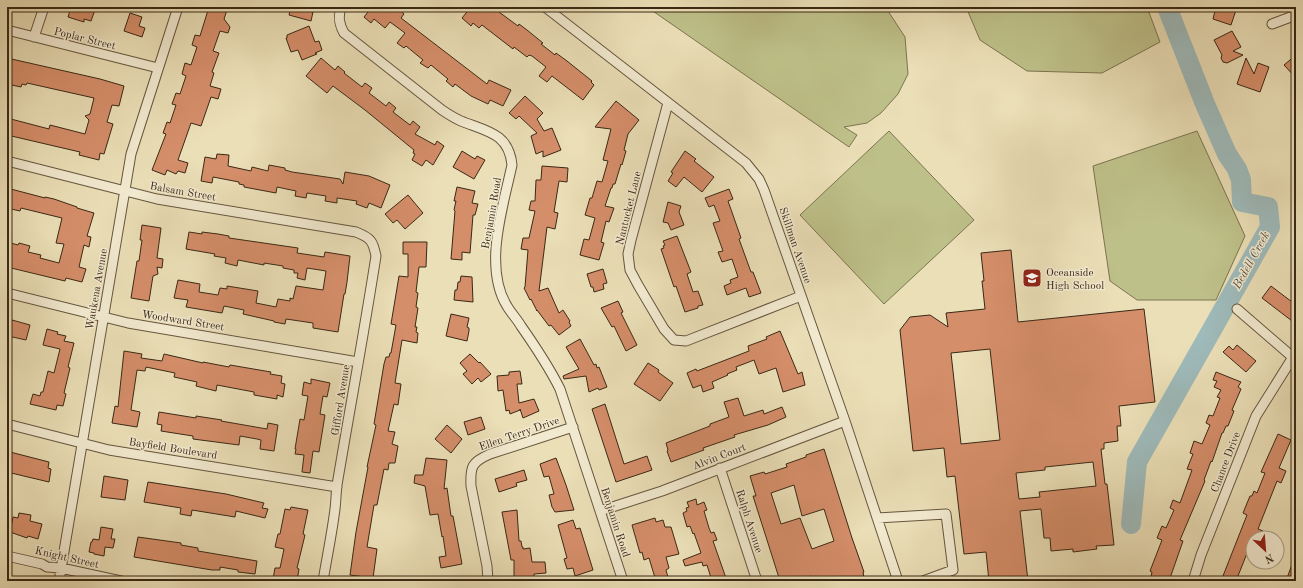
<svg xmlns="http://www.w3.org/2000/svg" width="1303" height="588" font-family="'Old Standard TT',serif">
  <rect width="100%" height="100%" fill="#ebdfb7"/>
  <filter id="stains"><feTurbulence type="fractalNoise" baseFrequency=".005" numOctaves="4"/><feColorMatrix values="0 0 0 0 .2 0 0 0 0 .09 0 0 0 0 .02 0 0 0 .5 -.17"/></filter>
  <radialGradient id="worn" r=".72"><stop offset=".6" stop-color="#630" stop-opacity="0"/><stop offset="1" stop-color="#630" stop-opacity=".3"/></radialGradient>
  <path fill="#bec089" stroke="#7c744f" d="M647,7H882L888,11L905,37L908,74L898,94L881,113L867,123L844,127L857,135L849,147Z
    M966,7H1147L1160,42L1102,73L1027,71L980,40Z
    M889,131L974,220L884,304L800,215Z
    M1197,131L1245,236L1216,300H1137L1110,281L1093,166Z"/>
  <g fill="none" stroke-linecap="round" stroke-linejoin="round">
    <path stroke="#9ebaba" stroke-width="20" d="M1131,524L1137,462L1270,227L1268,207L1242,202L1241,180L1237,169L1227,154L1205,104L1167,7"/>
  </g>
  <path fill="#d58e6a" stroke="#3a2815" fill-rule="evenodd" d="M71,7H96L91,21L84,19V22L68,17Z
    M209,7H228L224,19L230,27L228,33L220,31L213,51L219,53L212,72L214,73L210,86L221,89L218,99L211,97L201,126L191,123L178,160L188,163L185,173L178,171L176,174L167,170L165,175L152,170L166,134L163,133L167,122L170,123L176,105L172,104L176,93L180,94L186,76L182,74L185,63L191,65L197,47L192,45L195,35L200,36Z
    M291,7H309L308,11L313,12L311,21L289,15Z
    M372,7H396L404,14L401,18L487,84L489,80L511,90L503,106L490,100L488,104L471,96L455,84L453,87L446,81L448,79L431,65L428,68L420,63L423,60L406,46L404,48L397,43L405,33L390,22L385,28L374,19L371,23L364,17Z
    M471,7H503L499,12L518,26L519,24L527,30L543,43L541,44L555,55L556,53L567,61L592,81L591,82L594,85L583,100L552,76L547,82L539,76L546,67L532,56L529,55L527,57L514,47L513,49L482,25L479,28L473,23L471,26L462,18Z
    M1216,7H1237L1231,25L1213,19Z
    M130,13L142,17L139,26L145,28L142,37L124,31Z
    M309,26L315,42L319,41L322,50L315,53L317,54L302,60L298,50L291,52L286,38H287V35Z
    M1232,31L1241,47L1233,51L1243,55L1227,63L1223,62L1221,58L1222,55L1214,40Z
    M1296,55V78L1284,65Z
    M7,58L100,79L124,86L119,106L112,105L107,122L113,124L104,154L100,153L99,160L79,155L80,152L7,135V118L49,129L50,125L85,134L89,120L85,116L90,114L94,98L27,83L26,85L22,84L21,87L7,84Z
    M321,58L335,70L338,66L345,72L344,73L362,87L365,83L372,88L369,93L386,106L389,102L396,108L393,112L410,125L413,121L420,127L415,134L435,145L437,141L444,146L433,165L426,160L422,166L412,160L415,154L413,153L414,150L365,110L333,86L327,93L306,76Z
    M1246,58L1254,74L1258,63L1269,67L1260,92L1237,84Z
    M525,96L543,113L537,119L544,131L552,128L561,150L543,157V151L536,154L531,136L537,133L519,116L516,119L509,113Z
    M616,101L639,120L628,134L624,150L626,151L622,165L621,164L615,184H613L612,188H611L605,206L614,208L609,222L606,221L601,242L604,243L599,260L580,255L584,239L589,240L595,218L585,215L590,198H592L597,181L602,182L608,161L603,160L611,129L595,127Z
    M462,151L475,159L477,156L485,160L474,179L453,167Z
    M685,151L696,159L694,161L714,177L702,192L684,177L676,187L668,181L673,173L671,172Z
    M217,154L229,155L228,166L251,171L252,167L268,171L269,165L285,168V170L292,172L340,179L343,184L345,172L369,176L390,185L381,208L369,203L367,208L356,204L357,201L337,198V203L325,201L326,196L307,193L306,198L295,196L296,191L277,187L276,193L244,187V185L239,184V182L213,177L212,183L201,181L205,157L216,159Z
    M542,166L568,168L567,182L559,181L554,212L558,213L555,229L547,227L539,291L548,288L559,313L563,310L570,321L569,322L571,326L559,335L551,325L549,326L537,310V311L531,299L530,300L524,288L525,287L528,250L521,249L523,238H529L535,211L529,210L531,201H535L536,180H541Z
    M457,187L475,191L472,203L478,204L475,215H473L470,253L462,252V260L451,259L455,211L454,210L456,201H454Z
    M7,188L45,198V197L54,199L77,207V208L94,213L87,236L91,237L89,247L84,245L79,267L86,269L82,282L66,278L65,281L7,267V242L18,245L19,243L30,246L28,252L41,255L40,258L59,263L64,244L56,243L62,218L21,208L20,211L7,208Z
    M729,189L733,199L728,201L741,238L739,239L751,272H753L761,293L749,297L746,288L727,295L724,286L731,283L730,280L738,277L732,259L722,262L718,252L723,251L713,223L720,221L714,205L709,207L705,198Z
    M408,195L423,213L405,229L397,220L393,223L385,214Z
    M668,202L681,206L679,212L684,225L671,230L668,223L663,222Z
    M142,225L161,228L157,258L163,259L162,268L157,267L158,274L153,276L149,301L131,298L137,261H139L142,240H140Z
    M189,232L202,234V232L218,234L229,236V238L298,248L297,253L324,257L325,252L350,256L347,282L345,294H344L338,332L313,328V323L286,319L285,324L274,322V321L243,314L244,310L224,306L222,313L186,307L188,300L174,298L178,280L200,284L199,292L218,295L220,288L227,289V286L258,291L256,303L276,307L278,299L290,301V298L293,299L296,286L323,290L326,271L307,268L305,280L297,278L298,273H294V270L283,268V266L264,263V265L238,260L237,266L225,263L226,258L214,256L215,254L186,249Z
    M677,236L691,272L687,274L693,292L698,291L703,305L698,306V308L685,312L676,286L674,287L661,249L664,248L663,246L665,245L663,241Z
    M403,242H427L426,267H419L416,292L418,293L416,307L418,308L415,327H417L416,332L418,333L417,343L402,340L395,383L401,384L398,405L394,404L388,431L395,432L392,444L398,446L395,463H389L388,470L384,469L377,505H374L367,547L377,549L373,578L350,575L356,532L368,467H367L376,425L374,424L384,364L386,357H389L390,353H391L396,325L391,324L399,276L408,277V254H403Z
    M1011,250L1018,322L1144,309L1155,402L1119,406L1121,426H1117L1118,441L1104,443V449H1101L1105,484H1107L1114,545L1096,546L1097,549L1073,552V549L1051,551L1050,538H1044L1041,509L1020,511L1028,581H989L986,552L964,554L955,476L947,477L944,448L913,451L900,330L910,317L930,315L948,327L946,313L985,309L982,281H984L981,253ZM990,349L1000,440L961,444L951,353ZM1093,462L1096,486L1039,492L1040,497L1019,499L1016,473L1045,470V467Z
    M603,269L607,283L603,284L604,289L594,292L593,287H591L587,274Z
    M461,276L472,277L473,302L454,300L455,290H457L458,282H460Z
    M1271,286L1296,305V324L1262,298Z
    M618,301L623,312L621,313L637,345L626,351L614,326L612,327L601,308Z
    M451,314L469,318L467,327L469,328V331L467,341L446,336Z
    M12,320L30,325L26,340L8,336Z
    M47,329L58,332L57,334L66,336L64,341L74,343L68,367L70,368L64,393L66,394L63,406L57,405L56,410L30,404L33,394L40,396L41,392H43L48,371L54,373L60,349L43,345Z
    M780,331L798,374L802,372L805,385L783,392L776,368L759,374L754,360L736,367L737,370L727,374L728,375L712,382L714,388L703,392L701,385L693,388L687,373L696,369L697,371L749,351L748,346L767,339L766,337Z
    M580,339L594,365L596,364L597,368L599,367L607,387L599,390L598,388L589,392L586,376L564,379L563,376L579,369L566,347Z
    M1237,345L1256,361L1246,372L1223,352L1229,346L1233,350Z
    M124,351L142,354L141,358L162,361L164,354L203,363V362L229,367L230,365L271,372L270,374L282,376L281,383L285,384L283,397L277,395V399L254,395V392L217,385L216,391L196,386L197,382L174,377L175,373L146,367L145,371L137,370L131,410L140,412L137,427L112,423L115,406L118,407Z
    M470,354L479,363L480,362L491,374L481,382L478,378L472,384L463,374L467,371L460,363Z
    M648,363L659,370L658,372L673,383L660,401L634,384Z
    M520,371L522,384H517L519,403L534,399L539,411L523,418L520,409V410L510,414L509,410L506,411L503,390L498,391L497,376L509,375V372Z
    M1216,372L1241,382L1238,387L1241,389L1232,410L1234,411L1228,426H1226L1223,433H1222L1212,462L1211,461L1204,480L1205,481L1180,540L1183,541L1169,581H1150L1152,572L1150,571L1162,540L1157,538L1162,526L1166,528L1174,510L1170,508L1173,500L1180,503L1192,470L1187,469L1193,454L1190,453L1194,441L1202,444L1210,425L1206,423L1209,415L1213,416L1220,398L1217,397L1221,390L1214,387L1217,381L1213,380Z
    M311,379L330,383L327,397L323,396L320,414L325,415L319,452L313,451L310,473L302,472L304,455L295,454L296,449H295L300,419L304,420L308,396L302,395L304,382L311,384Z
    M738,398L744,416L763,410L764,414L782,407L786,417L768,425L734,435L735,437L703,448L704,450L671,462L667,451L668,450L666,443L710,426V424L729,417L724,402Z
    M605,404L624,464L647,456L652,470L616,482L592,409Z
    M159,412L196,418V416L222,420L221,421L267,429L268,423L278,425L274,451L260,449L261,440L257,439L240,436L239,445L193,439V436L161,431L162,425L157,424Z
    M481,417L485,429L468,435L464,422Z
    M447,425L462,439L451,453L435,439Z
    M1278,434L1291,440L1279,468L1286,471L1281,483L1277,481L1258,529L1263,531L1261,538H1253L1236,581H1221L1247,515L1243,513L1250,496H1252L1254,491L1257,493L1265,473L1261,472Z
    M824,449L852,538L864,572H863L864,578L854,581H812L811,576L797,581H780L753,496H756L750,476L764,472L765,474L787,467L786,464L806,457V455ZM794,485L802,516L824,509L834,541L812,549L800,518L781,524L771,493Z
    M10,452L49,462L48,468L51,469L49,482L7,472V464Z
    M426,458L447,460L444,489L447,488L451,516H453L462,564L441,568L439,557L446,556L443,536L442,537L438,514L430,515L425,486L414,483L415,475H423Z
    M556,458L566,485L574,510L555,512L552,507L549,495L554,494L549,476L544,477L540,464Z
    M524,470L527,480L516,483L517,486L499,492L495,479Z
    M104,476L128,480L125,500L101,497Z
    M148,482L226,494L264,503L262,508L268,509L265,518L236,511L235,517L192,510L191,516L180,514L181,508L144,502Z
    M696,499L697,505L704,502L707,510L704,511L709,528L711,533L714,532L717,540L713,541L727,581H712L707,565L703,566L702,562L685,566L683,560L701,553L694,533L693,534L690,526L687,527L683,513L687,511L686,508L689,507L687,502Z
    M291,507L308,510L303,534L305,535L297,568L299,569L297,581L273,579L275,568H280L284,549L275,547L278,534H280L285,509L290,510Z
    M517,510L519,541H521L522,547H523V549L530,548L532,562H545L546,573L534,574V581H514V560H511L502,512Z
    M19,513L31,515L30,521L42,524L38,539L28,536L27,538L10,532L13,517L18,518Z
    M655,518L656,522L663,520L665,527H671L679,554L666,557L669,568L666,570L669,581H656L649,558L644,560L642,552L640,553L632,525Z
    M573,520L576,529L580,528L593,570L575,576L573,568L567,569L564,559L567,558L558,525Z
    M101,527L113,529L111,539H115L113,548L105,547L104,556L94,554V553L89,552L91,542H92L93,539L99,540Z
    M138,537L181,543V545L198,548V551L257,561L255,574L238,572V570L220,567V570H212L134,557Z
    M1295,556L1296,581H1286Z"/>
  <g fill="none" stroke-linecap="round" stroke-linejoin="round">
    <g stroke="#66563e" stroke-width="11">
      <path id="street" d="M341,7C338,17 339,24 344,33L442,110C448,114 454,118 461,121C486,131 509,133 512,165C503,207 483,267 507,306C511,313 517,319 521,326C535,346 549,367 560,389L623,581
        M545,7L746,163L759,179L764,190L845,421L898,581
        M1272,24L1296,15
        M7,30L158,68
        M34,37L44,7
        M668,103L631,240L628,254L630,270L638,285L664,329L674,340L686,341L801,296
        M7,161L157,199L356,232C371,238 373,241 376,256C364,333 350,408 337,485C336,493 336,501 335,509C332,533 327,557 323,581
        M7,293L128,323L358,362
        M1237,309L1296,360
        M7,424L109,450L337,487
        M720,468L757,581
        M600,511L662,491L845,421
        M877,518L946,514L953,570L923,581
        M7,556L42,564L47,567L61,568L121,581
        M59,581L131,154L178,7
        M488,581L487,566L471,486C470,466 472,462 490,454L573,427
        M1193,581L1201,555L1256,416L1293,357"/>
    </g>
    <use href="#street" stroke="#f2ead0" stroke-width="9"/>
  </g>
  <defs>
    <g id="school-square" transform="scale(1)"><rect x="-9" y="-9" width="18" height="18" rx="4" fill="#8f2418" stroke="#f2ead0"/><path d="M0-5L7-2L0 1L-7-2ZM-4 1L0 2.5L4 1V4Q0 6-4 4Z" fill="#fff"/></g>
  </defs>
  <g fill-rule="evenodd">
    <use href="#school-square" x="1032" y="278"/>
  </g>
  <g text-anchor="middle" stroke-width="3" stroke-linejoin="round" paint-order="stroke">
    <g font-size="11" fill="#3a2815" stroke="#f2ead0">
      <text transform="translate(85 38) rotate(14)" y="4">Poplar Street</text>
      <text transform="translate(183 191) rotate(10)" y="4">Balsam Street</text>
      <text transform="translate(628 208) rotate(-76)" y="4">Nantucket Lane</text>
      <text transform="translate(491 213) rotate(-80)" y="4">Benjamin Road</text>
      <text transform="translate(796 245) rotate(71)" y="4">Skillman Avenue</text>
      <text transform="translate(96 289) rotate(-80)" y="4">Waukena Avenue</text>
      <text transform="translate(183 320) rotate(9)" y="4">Woodward Street</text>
      <text transform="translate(340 400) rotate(-81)" y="4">Gifford Avenue</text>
      <text transform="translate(519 433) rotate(-19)" y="4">Ellen Terry Drive</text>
      <text transform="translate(173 448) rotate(9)" y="4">Bayfield Boulevard</text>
      <text transform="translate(719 456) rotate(-21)" y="4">Alvin Court</text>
      <text transform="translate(1225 462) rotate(-69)" y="4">Chance Drive</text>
      <text transform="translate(750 521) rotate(72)" y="4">Ralph Avenue</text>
      <text transform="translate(616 522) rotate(72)" y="4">Benjamin Road</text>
      <text transform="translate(67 557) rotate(13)" y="4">Knight Street</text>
    </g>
    <g font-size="11" fill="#3a2815" stroke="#f2ead0" text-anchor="start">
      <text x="1046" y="276">Oceanside<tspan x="1046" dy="13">High School</tspan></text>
    </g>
    <g font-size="12" font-style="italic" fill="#534c3e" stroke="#f2ead0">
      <text transform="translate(1251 260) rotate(-61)" y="4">Bedell Creek</text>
    </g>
  </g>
  <rect width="1303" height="588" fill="none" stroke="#ebdfb7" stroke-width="24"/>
  <rect x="8" y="8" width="1287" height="572" fill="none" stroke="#3a2815" stroke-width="2"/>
  <rect x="12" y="12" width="1279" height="564" fill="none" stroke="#3a2815"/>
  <g transform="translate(1265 550) rotate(154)"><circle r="19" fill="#f2ead0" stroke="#a89c85"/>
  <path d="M0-3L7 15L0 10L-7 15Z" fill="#8f2418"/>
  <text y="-6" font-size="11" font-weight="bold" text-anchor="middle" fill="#3a2815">N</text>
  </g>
  <rect width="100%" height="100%" filter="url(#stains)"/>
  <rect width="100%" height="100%" fill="url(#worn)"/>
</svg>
